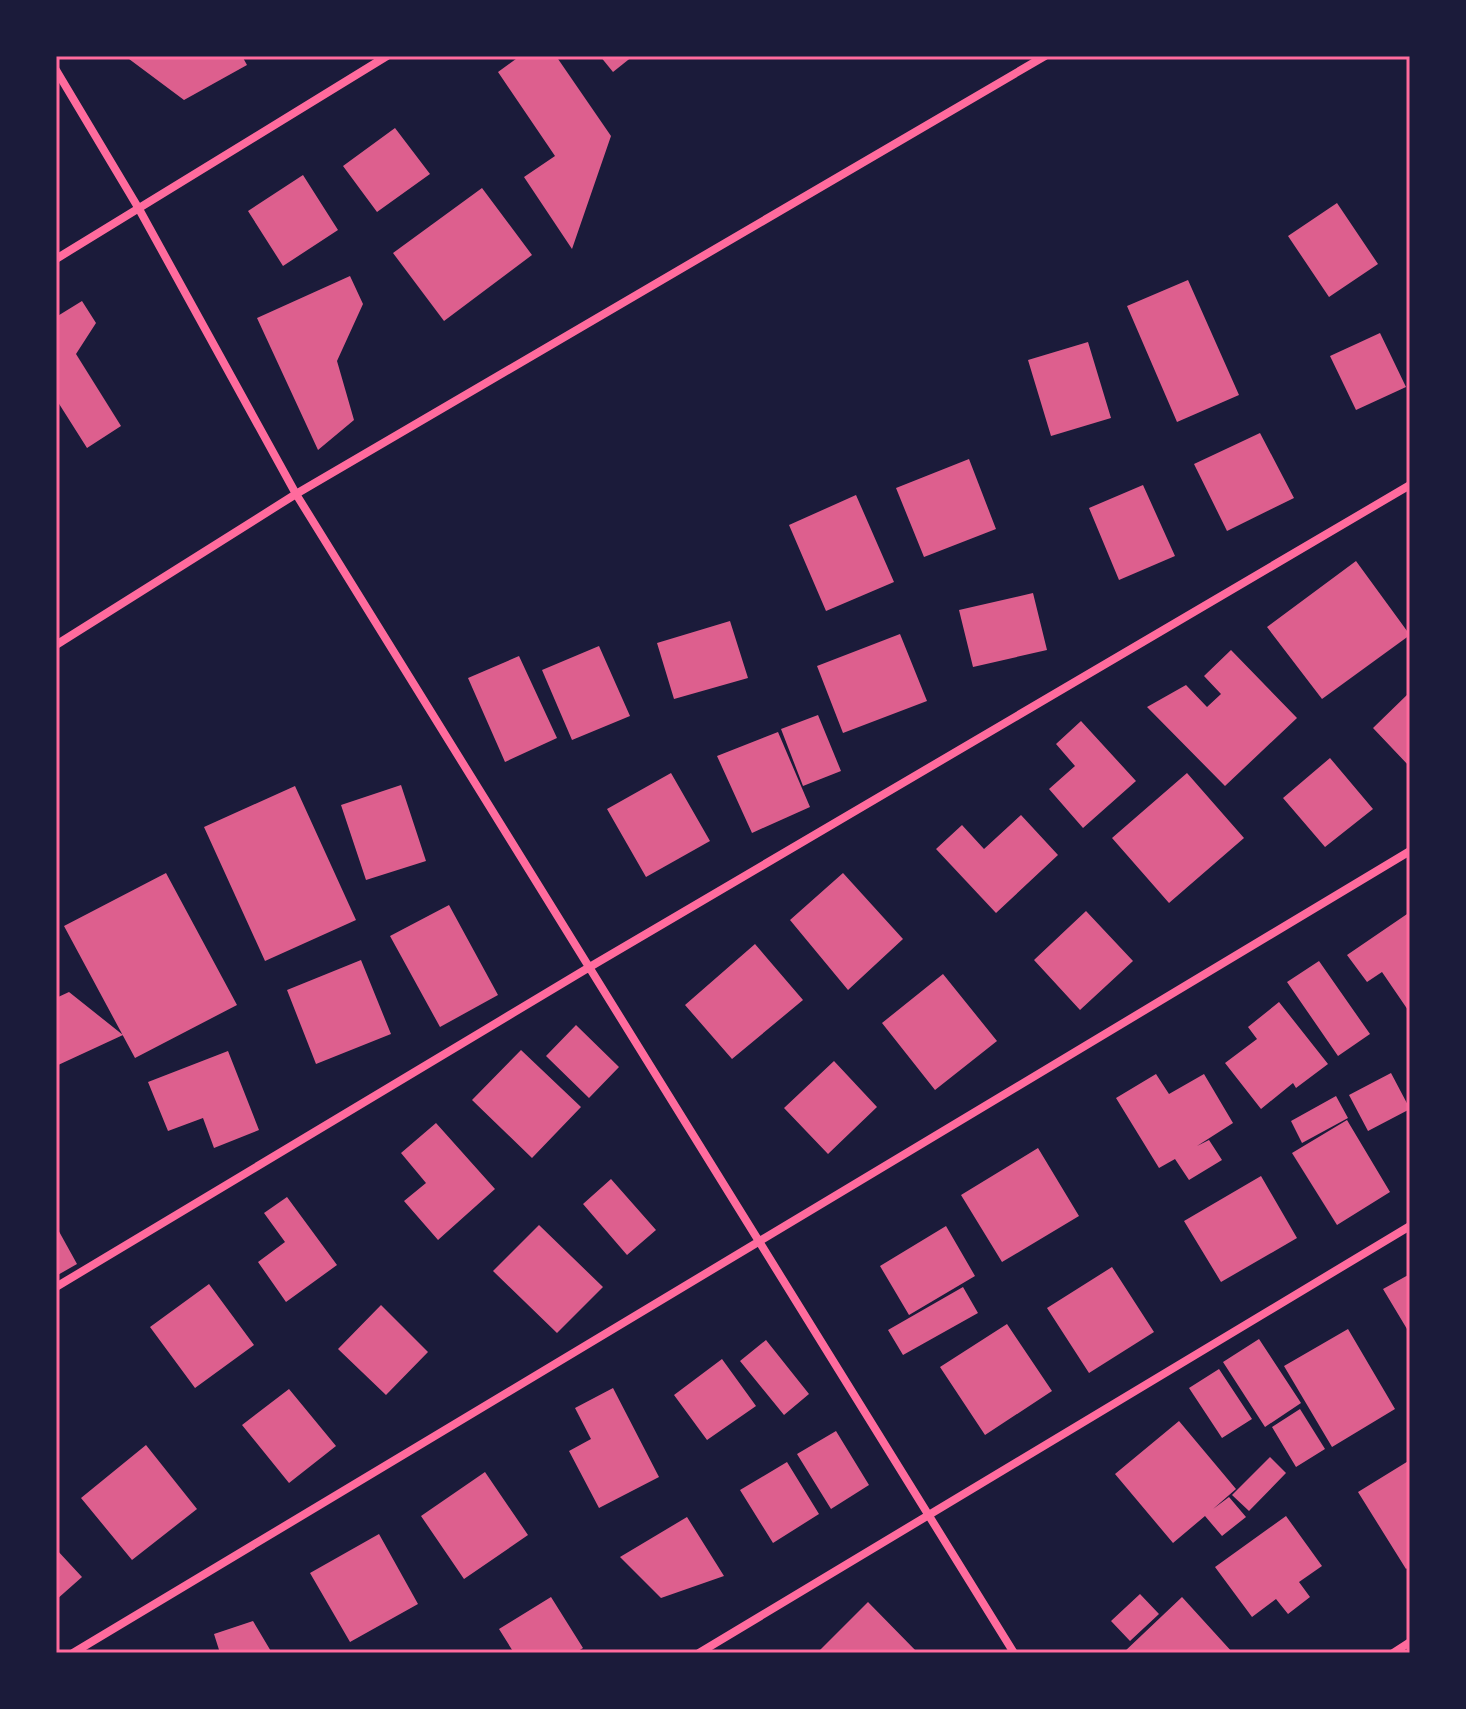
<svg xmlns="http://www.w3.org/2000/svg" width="1466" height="1709" font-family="Karla,sans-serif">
  <rect width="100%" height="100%" fill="#1b1b3a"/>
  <path fill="#dd5f8e" d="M125,56H242L247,65L184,100Z
    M520,56H556L611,136L572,249L524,177L555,156L498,72Z
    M600,56H633L613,72Z
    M395,128L430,174L377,212L343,166Z
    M303,175L338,230L283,266L248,211Z
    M482,188L532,255L444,321L393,253Z
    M1337,203L1378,264L1329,297L1288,236Z
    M350,276L363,304L337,361L354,420L318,450L257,318Z
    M1188,280L1239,395L1177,422L1127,306Z
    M82,301L96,323L76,354L121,426L87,448L56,399V317Z
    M1380,333L1406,387L1356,410L1330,356Z
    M1088,342L1111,418L1051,436L1028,360Z
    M1260,433L1294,498L1227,531L1194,464Z
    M969,459L996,529L924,557L896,488Z
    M1143,485L1175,556L1119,580L1089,508Z
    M856,495L894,582L826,611L789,525Z
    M1356,561L1410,635L1322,699L1267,627Z
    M1033,593L1047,650L973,667L959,610Z
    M730,621L748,678L674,699L657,643Z
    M900,634L927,701L843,733L817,666Z
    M599,646L630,716L572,740L542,670Z
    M1231,650L1297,718L1225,786L1147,707L1186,685L1207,707L1221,694L1204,676Z
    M519,656L557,738L505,762L468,678Z
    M1410,692V767L1373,728Z
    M818,715L841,771L803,786L781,729Z
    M1081,721L1136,781L1083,828L1049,789L1075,766L1056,744Z
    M778,732L810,807L752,833L717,756Z
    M1330,758L1373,809L1325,847L1283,798Z
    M671,773L710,841L646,877L607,809Z
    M1187,773L1244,838L1169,903L1112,838Z
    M401,785L426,861L366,880L341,805Z
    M295,786L356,920L265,961L204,827Z
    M1021,815L1058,855L996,913L936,849L962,825L984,849Z
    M166,873L237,1005L135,1058L64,926Z
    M843,873L903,939L848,990L790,920Z
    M449,905L498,995L440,1027L390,936Z
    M1086,911L1133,961L1080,1010L1034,960Z
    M1410,912V1013L1382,972L1367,982L1347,955Z
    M755,944L803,1000L732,1059L685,1005Z
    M361,960L391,1034L316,1064L287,990Z
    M1319,961L1370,1034L1338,1056L1287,982Z
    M943,974L997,1041L935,1090L882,1023Z
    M69,992L123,1035L56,1066V998Z
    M1279,1002L1328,1064L1296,1088L1293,1083L1261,1109L1225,1063L1257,1039L1248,1027Z
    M576,1025L619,1067L589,1098L546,1056Z
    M521,1050L581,1107L532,1158L472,1100Z
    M228,1051L259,1130L214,1148L203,1118L168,1131L148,1082Z
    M834,1061L877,1107L828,1154L784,1108Z
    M1391,1073L1410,1109L1368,1131L1349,1095Z
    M1156,1074L1169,1094L1204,1074L1233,1123L1197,1146L1209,1140L1222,1160L1189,1180L1175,1159L1159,1168L1116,1098Z
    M1336,1096L1348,1118L1302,1143L1291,1121Z
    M1347,1120L1390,1192L1337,1225L1292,1153Z
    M436,1123L495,1189L438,1240L404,1201L426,1183L401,1153Z
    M1038,1148L1079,1216L1002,1262L961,1195Z
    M1261,1176L1297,1238L1221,1282L1184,1221Z
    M611,1179L656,1230L627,1255L583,1204Z
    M287,1197L337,1265L286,1302L258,1262L285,1242L264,1213Z
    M539,1225L603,1287L557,1333L493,1271Z
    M56,1226L77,1264L56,1276Z
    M946,1226L975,1276L909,1315L880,1266Z
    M1112,1267L1154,1332L1089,1373L1047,1308Z
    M1410,1274V1334L1383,1289Z
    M209,1284L254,1345L195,1388L150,1327Z
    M963,1287L978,1313L903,1355L888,1330Z
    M381,1305L428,1352L386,1395L338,1349Z
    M1007,1324L1052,1391L985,1435L940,1367Z
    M1348,1329L1395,1409L1332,1447L1284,1366Z
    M1259,1339L1301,1403L1265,1427L1223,1362Z
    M766,1340L809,1394L784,1415L740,1361Z
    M722,1359L756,1406L707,1440L674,1395Z
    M1219,1369L1252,1419L1222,1438L1189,1388Z
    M613,1388L659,1477L599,1508L569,1451L591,1439L575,1408Z
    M289,1389L336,1446L289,1483L242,1425Z
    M1300,1409L1325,1449L1296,1467L1272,1427Z
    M1179,1421L1236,1489L1213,1509L1229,1497L1246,1517L1222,1536L1205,1516L1173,1543L1115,1474Z
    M836,1431L869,1485L831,1509L797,1454Z
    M146,1445L197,1509L132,1560L81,1498Z
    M1270,1457L1286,1473L1249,1511L1232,1495Z
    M1410,1460V1566L1406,1569L1358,1492Z
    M787,1462L819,1514L773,1543L740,1490Z
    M485,1472L528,1535L464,1579L421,1516Z
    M1286,1516L1322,1566L1299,1582L1310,1597L1288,1614L1276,1599L1252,1617L1215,1567Z
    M687,1517L724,1576L661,1598L620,1557Z
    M379,1534L418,1604L350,1642L310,1573Z
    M56,1549L82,1577L56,1600Z
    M1140,1594L1159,1614L1130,1641L1111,1621Z
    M551,1597L583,1648L575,1653H514L499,1629Z
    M1182,1597L1233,1653H1123Z
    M868,1602L918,1653H817Z
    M253,1621L272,1653H220L214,1634Z"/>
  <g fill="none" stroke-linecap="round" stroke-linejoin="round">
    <path stroke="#ff6b9d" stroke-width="8" d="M56,70L139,209L296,494L1014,1653
      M56,259L387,56
      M56,645L296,494L1045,56
      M56,1287L588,968L1410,485
      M73,1653L1410,851
      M699,1653L1410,1226
      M1393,1653L1410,1642"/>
  </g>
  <rect width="1466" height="1709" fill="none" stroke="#1b1b3a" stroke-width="116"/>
  <rect x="58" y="58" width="1350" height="1593" fill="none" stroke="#ff6b9d" stroke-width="3"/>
</svg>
